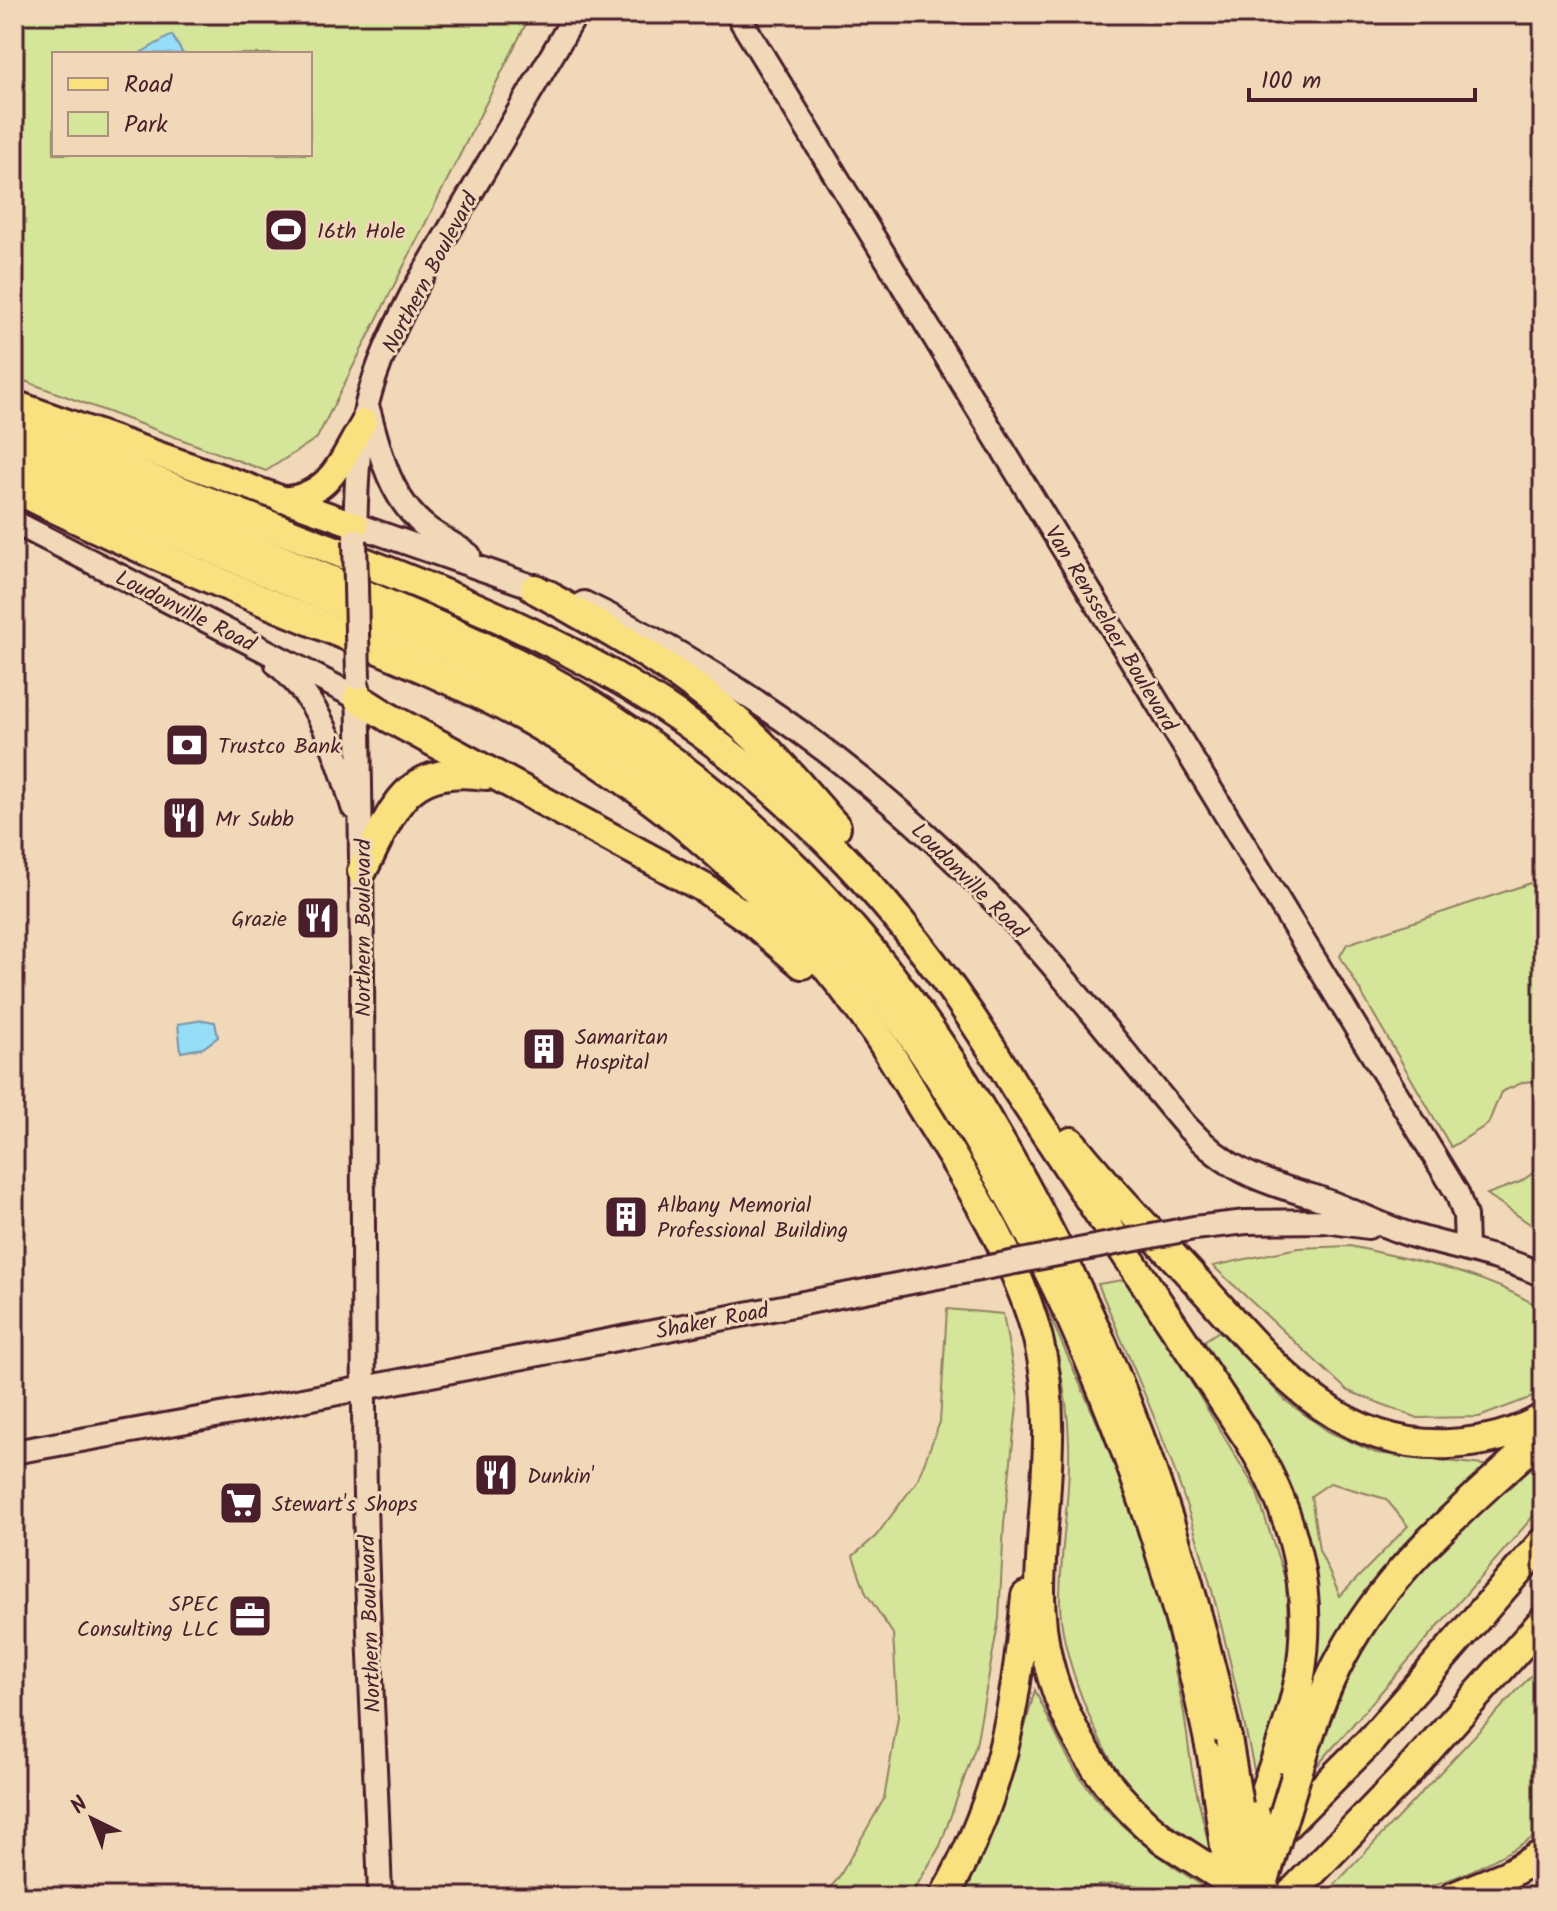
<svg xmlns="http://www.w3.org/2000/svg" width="1557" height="1911" font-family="Kalam,sans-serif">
  <rect width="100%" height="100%" fill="#f0d8b8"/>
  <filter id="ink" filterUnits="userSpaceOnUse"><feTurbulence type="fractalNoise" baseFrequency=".0125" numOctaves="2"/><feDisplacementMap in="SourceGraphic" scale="16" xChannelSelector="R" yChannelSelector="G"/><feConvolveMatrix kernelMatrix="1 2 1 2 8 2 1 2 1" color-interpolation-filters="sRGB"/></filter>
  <g filter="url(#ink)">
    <path fill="#d5e599" stroke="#908262" stroke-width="2" fill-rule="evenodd" d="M14,14H531L317,438L266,471L14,377ZM54,54H310V154H54Z
      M1543,879V1080L1524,1082L1501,1092L1488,1124L1451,1147L1340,956L1347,944Z
      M1543,1166V1233L1487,1194L1520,1182Z
      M1350,1246C1416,1261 1486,1272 1543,1310V1393L1479,1417L1418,1418L1348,1391L1213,1266L1298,1248Z
      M1129,1279L1256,1490L1286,1582L1290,1669L1256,1779C1232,1664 1205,1547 1162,1437C1142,1386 1119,1335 1098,1284Z
      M1040,1294L1108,1447L1159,1594L1184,1713L1192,1771L1210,1851C1183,1832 1149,1813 1129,1787C1096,1745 1060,1654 1060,1601C1060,1548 1071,1495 1069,1443C1068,1392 1055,1342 1040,1294Z
      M947,1309L1003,1314L1018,1397L1004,1524L999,1619L976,1745L940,1846L910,1897H821L838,1879L884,1799L898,1717L893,1634L866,1593L853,1556L876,1536L917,1481L940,1422Z
      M1219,1331L1286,1401L1329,1432L1376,1453L1492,1466C1456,1497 1416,1526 1387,1564C1358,1600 1337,1639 1316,1681L1320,1606L1306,1528L1273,1455L1204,1341ZM1330,1483L1386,1499L1408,1526L1340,1596L1319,1550L1311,1496Z
      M1543,1454V1505L1310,1774C1324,1735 1337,1698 1356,1661C1401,1578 1473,1515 1543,1454Z
      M1543,1663V1831C1495,1862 1439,1891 1381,1896C1363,1897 1343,1896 1325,1895Z
      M1035,1690C1050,1722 1064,1756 1085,1784C1117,1827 1157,1856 1201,1885L1196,1890L1114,1884L1058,1890L1041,1897H960L990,1837L1013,1770Z
      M1543,1879V1897H1507Z"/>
    <path fill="#96ddf8" stroke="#7891a6" stroke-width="2" d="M172,35L183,54L140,53Z
      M203,1020L215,1022L218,1037L203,1048L181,1052L178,1024Z"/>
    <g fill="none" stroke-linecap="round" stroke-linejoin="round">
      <g stroke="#4a1f2b" stroke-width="28">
        <path id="secondary" d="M737,14L1457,1193L1465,1216L1466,1248
          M369,412C380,454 391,500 427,528C440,538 456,545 469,555
          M14,522L358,698
          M356,525L551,593
          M355,538C356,494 357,447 367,404C377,363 395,327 414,290L576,14
          M584,603C739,678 884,783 1002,909C1067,978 1125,1054 1186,1126C1230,1173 1259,1180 1318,1198C1351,1209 1381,1226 1414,1236C1458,1249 1501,1256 1543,1275
          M277,664C321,702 337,753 353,807
          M358,687C365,957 361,1226 365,1496C367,1630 376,1763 380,1897
          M1246,1222L1325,1221L1368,1227
          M14,1452L271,1406L958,1273"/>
      </g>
      <g stroke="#4a1f2b" stroke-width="30">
        <path id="primary" d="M14,403L356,525
          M14,447C119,490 223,534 328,577C415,614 504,649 584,698C683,760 773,835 850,923C911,992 960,1069 1006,1148C1111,1331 1185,1532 1229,1738
          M14,467C115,510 215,552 316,595C399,630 484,664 562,710C666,773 761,852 840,944C895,1009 941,1080 983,1153C1092,1339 1167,1544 1210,1755
          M281,500C332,496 340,461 364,422"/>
      </g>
      <g stroke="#4a1f2b" stroke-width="34">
        <path id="highway" d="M14,426C116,466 218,505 320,545C426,586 531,626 629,685C792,783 920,925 1015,1087L1250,1441C1294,1513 1314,1593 1300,1676C1291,1724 1271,1771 1256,1817
          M14,488C107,535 201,575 297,615C374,647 452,678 526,718C659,792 783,899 870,1024C889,1050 905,1079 921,1106C966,1179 1017,1256 1038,1339C1059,1422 1041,1506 1040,1589C1039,1689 1088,1779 1164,1840
          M535,589C607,629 678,668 740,724C775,755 805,792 836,827
          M358,698L388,717L704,888L752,921L802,964
          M362,871C395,808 403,764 486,775
          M1071,1142C1110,1191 1155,1236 1198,1283C1269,1359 1333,1450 1450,1444C1482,1442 1515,1435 1543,1418
          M1296,1776C1309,1736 1321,1694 1342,1656C1389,1567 1470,1503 1543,1435
          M944,1897C1001,1797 1016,1709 1026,1596
          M1214,1897L1370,1741L1543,1542
          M1288,1897L1400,1781L1543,1621
          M1453,1897L1507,1875L1543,1854"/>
      </g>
      <use href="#secondary" stroke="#f0d8b8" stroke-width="22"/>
      <use href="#primary" stroke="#fae180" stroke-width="24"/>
      <use href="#highway" stroke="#fae180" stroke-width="28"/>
      <g stroke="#4a1f2b" stroke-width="28" stroke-linecap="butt">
        <path id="secondary-bridge" d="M355,540L358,678
          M958,1273L1194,1228L1246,1222"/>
      </g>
      <g stroke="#4a1f2b" stroke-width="30" stroke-linecap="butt">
        <path id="primary-bridge" d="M1229,1738L1247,1847
          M1210,1755L1230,1895"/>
      </g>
      <g stroke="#4a1f2b" stroke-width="34" stroke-linecap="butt">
        <path id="highway-bridge" d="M1164,1840L1225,1879L1271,1897
          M1231,1897L1256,1817
          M1259,1897L1296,1776"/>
      </g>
      <use href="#secondary-bridge" stroke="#f0d8b8" stroke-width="22"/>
      <use href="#primary-bridge" stroke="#fae180" stroke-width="24"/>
      <use href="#highway-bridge" stroke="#fae180" stroke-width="28"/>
    </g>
  </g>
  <defs>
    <g id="stadium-square" transform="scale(2.3)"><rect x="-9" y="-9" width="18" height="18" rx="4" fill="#4a1f2b" stroke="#f0d8b8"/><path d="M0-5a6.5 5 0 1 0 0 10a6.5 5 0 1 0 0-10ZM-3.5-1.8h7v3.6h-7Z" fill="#fff"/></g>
    <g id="bank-square" transform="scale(2.3)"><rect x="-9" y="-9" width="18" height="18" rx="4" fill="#4a1f2b" stroke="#f0d8b8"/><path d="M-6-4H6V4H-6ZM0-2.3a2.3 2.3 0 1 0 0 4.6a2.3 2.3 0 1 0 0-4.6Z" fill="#fff"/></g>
    <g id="restaurant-square" transform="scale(2.3)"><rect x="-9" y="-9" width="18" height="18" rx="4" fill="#4a1f2b" stroke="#f0d8b8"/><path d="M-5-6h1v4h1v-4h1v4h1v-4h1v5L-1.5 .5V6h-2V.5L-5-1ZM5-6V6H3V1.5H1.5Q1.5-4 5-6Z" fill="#fff"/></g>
    <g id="building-square" transform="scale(2.3)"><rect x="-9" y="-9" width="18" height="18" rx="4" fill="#4a1f2b" stroke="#f0d8b8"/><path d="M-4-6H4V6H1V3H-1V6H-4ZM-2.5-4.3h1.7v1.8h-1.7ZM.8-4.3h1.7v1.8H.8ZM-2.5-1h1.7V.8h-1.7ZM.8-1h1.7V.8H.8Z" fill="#fff"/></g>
    <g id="supermarket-square" transform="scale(2.3)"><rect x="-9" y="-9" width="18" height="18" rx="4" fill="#4a1f2b" stroke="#f0d8b8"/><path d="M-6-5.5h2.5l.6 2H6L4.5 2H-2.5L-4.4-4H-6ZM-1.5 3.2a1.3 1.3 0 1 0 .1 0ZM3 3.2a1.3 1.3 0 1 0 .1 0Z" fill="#fff"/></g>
    <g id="office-square" transform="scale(2.3)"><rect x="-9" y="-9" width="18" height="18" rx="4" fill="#4a1f2b" stroke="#f0d8b8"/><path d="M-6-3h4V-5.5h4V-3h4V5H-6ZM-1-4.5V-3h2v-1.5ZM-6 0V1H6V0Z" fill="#fff"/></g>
  </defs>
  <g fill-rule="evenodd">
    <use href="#stadium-square" x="286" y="230"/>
    <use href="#bank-square" x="187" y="745"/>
    <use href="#restaurant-square" x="184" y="818"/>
    <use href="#restaurant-square" x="318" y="918"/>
    <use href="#building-square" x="544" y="1049"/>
    <use href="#building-square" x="626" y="1217"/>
    <use href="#restaurant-square" x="496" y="1475"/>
    <use href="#supermarket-square" x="241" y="1503"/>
    <use href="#office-square" x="250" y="1616"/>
  </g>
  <g text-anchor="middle" stroke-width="6" stroke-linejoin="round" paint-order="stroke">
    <g font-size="22" fill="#4a1f2b" stroke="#f0d8b8" text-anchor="start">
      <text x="317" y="238">16th Hole</text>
      <text x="218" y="753">Trustco Bank</text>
      <text x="215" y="826">Mr Subb</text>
      <text x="287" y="926" text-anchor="end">Grazie</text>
      <text x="575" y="1044">Samaritan<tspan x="575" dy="25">Hospital</tspan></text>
      <text x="657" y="1212">Albany Memorial<tspan x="657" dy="25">Professional Building</tspan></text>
      <text x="527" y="1483">Dunkin'</text>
      <text x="272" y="1511">Stewart's Shops</text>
      <text x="219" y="1611" text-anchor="end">SPEC<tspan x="219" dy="25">Consulting LLC</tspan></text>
    </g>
    <g font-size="22" fill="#4a1f2b" stroke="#f0d8b8">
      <text transform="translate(429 272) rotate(-62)" y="8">Northern Boulevard</text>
      <text transform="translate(186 610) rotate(27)" y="8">Loudonville Road</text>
      <text transform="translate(1112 628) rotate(59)" y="8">Van Rensselaer Boulevard</text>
      <text transform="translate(970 880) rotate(45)" y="8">Loudonville Road</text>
      <text transform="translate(362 928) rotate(-90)" y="8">Northern Boulevard</text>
      <text transform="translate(712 1320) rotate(-11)" y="8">Shaker Road</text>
      <text transform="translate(369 1624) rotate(-92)" y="8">Northern Boulevard</text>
    </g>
  </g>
  <rect width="1557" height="1911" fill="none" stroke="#f0d8b8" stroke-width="48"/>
  <rect x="24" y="24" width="1509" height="1863" fill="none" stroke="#4a1f2b" stroke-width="3" filter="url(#ink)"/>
  <rect x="52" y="52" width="260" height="104" fill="#f0d8b8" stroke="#ae8e80" stroke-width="2"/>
  <rect x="68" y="78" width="40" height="12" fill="#fae180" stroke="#ae8e80" stroke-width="2"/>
  <text x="124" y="92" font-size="24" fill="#4a1f2b">Road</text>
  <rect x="68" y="112" width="40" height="24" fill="#d5e599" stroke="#ae8e80" stroke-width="2"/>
  <text x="124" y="132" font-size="24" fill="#4a1f2b">Park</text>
  <g transform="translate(92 1819) rotate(317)" stroke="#f0d8b8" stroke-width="6" paint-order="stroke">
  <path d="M0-6L14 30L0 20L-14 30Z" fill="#4a1f2b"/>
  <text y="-12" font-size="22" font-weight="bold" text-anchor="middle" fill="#4a1f2b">N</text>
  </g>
  <path d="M1249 88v12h226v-12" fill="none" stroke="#4a1f2b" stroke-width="4"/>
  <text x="1261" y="88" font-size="24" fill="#4a1f2b" stroke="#f0d8b8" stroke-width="6" paint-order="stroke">100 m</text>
</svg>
